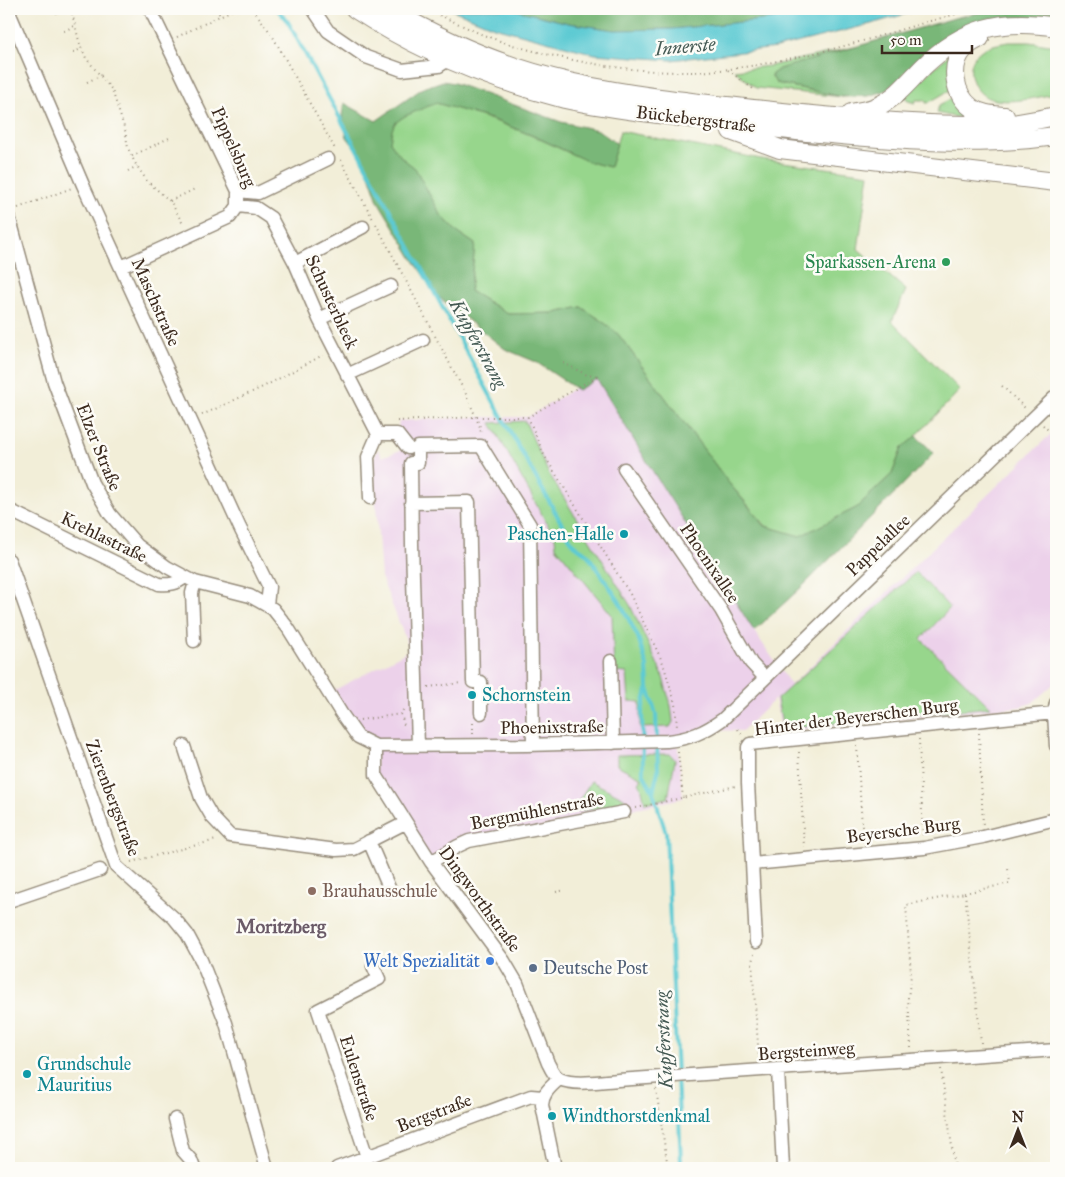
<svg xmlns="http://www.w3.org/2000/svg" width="1065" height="1177" font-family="'IM FELL Great Primer',serif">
  <rect width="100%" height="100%" fill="#fdfcf7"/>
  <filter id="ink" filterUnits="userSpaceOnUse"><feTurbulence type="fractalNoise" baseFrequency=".02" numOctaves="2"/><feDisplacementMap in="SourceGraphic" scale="10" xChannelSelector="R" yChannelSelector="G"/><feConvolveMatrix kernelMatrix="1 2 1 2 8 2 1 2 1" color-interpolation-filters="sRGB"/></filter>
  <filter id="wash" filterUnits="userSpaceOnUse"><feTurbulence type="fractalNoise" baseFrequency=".0096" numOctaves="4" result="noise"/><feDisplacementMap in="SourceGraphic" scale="20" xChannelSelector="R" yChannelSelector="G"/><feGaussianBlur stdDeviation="1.12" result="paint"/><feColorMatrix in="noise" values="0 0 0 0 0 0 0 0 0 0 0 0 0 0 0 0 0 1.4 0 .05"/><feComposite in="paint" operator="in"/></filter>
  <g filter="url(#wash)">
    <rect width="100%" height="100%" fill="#f2eed8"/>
    <path fill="#ecd1ea" d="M597,378L710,563L754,631L791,685L1056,429V682L1032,703L1019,707L782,732L775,699L742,731L708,730L677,740L683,798L633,809L624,812L469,841L431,862L376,775V754L358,737L329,693L410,650L381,577L373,460L378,449L382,457L401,450L397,434L399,421L475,417H528L575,388L579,390Z"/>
    <path fill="#97d68c" stroke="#698055" d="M877,42L779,69L771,75L776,83L843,97L756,88L734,70L770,66Z
      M1008,42H1029L1056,46V93C1039,98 1008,104 991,99C972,93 963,66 979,52C987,45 999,44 1008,42Z
      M951,53L950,90L928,103H926V100H916L915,103L908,101L904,95Z
      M954,97L970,117H954L937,113L939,105Z
      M436,103C470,112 503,123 535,137C561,148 581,161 610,167L620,131L761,159L869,174L858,249L906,290L892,321L960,390L916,436L902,448L892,474L856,508L800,537L766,526L728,482L618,334L601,320L581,307L555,313L508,314L470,291L475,244L457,232L441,215L415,169L402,158L390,142C391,136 391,127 395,122C405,112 424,109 436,103Z
      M525,421L548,472L630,605L662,674L671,706L673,722L670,727L640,728V702L629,701L627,673L614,672L612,615L556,547L555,538L491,423Z
      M916,572L950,608L921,639L990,707L783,729L777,699Z
      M670,754L675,760L668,798L645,803L641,786L639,784L642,778L617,765V755Z
      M591,781L624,798L625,804L572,812Z"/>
    <path fill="#79b778" stroke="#5a704b" d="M512,9H815L772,19L672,29L614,30L568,23Z
      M998,9H1056V19L978,22L944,37L920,56L900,78L885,91L869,96L843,97L776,83L771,75L779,69L958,17Z
      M443,81L454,83L561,122L598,130L617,144L610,167L589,162L536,137L491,119L436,103L405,116L395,123L392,130L390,142L402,158L415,168L441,215L457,232L475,244C474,259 471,275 470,291L508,314L555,313L581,307L601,320L618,334L728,482L765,526L800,536L856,508L892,474L902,448L916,436L934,453L806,583L754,631L655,475L597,379L578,390L536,362L505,349L436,295L413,259L378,201L364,160L347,137L342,116L344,103L376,121L423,88Z"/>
    <path fill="#5dcad3" stroke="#4c7a78" d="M450,9H512L568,23L614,30L672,29L772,19L815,9H923L871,24L776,48L671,60L595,54L494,27Z"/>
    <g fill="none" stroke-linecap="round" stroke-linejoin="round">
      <path stroke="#5dcad3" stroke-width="4" d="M277,9L288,22L497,408L573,544L587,554L619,601L638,637L647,666L648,688L656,714L658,771L653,792L666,833L681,1162L683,1168
        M647,690L642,711L643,773L653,792"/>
    </g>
  </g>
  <g filter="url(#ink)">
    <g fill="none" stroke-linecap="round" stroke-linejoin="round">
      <g stroke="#968c7b" stroke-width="15">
        <path id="minor" d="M313,9L328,31L366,57L402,70L439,66L448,60
          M9,12L83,185L240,528L269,587L267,605
          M238,191L258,193L328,159
          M238,206L256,208L271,218L295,263L319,319L378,434L368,457L370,498
          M9,216L54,382L92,483L110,514L137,545L167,567L195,582L250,596L273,609L288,628L341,713L358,737L376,746L527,745L667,741C689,739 705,732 723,719L1056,396
          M295,263L363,227
          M121,267L230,217L238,206V191L150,9
          M319,319L391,286
          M347,375L423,340
          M378,434H397L408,448
          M624,469L721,610L751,663L765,678
          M411,503L469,502L473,682H481V713
          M9,510L159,584C170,585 176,584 185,577
          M9,560L116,866L174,918L187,934L201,960L226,1023L267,1168
          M194,641L192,593L195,582
          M611,661L613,743
          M1056,703L1054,713L1056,746
          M184,746L201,798L212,817L230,836L336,850L354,849L405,823
          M376,746V775L431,862L504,961L517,983L548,1063C551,1069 554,1076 560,1079C574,1086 602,1081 618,1080L1056,1050
          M418,746L412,544L411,463H418V447L481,446L530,525L533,745
          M369,841L390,890
          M431,862L458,846L469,841L624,812
          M752,864L924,848L983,837L1056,819
          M9,901L100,870
          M756,942L748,783V747L750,744L1054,713
          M778,1070L783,1168
          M175,1119L183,1151L191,1160L194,1168
          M367,1157L318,1010L379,979L373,966
          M337,1168L531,1096L543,1097
          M555,1168L542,1105C543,1092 551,1087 559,1079"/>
      </g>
      <g stroke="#968c7b" stroke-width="20">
        <path id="highway" d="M355,9C419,51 491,80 565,99C596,106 627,110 658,114C704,120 751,126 797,131C884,139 969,148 1056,136
          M388,9C444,41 506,68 569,82C640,98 711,104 782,112C831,117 880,122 929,124C956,125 984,126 1012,124C1027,122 1041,119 1056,116
          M980,38C974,41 968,44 964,49C949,65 954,95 972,108C982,115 994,115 1005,116
          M851,113C861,111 871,110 880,105C897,97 910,80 923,67C963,28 1001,18 1056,27
          M731,131L780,149L1056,182"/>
      </g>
      <path stroke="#968c7b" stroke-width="2" stroke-dasharray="1 4" stroke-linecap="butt" d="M71,9L80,45L86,58L112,90L125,130L128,148L135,163L147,181L171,202L183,224
        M216,9L220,15
        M253,9L272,35L335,149
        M426,9C444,17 463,26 481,34C539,57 627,73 689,72C735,71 780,61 824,51C876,39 926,20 978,9
        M56,13L65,9
        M64,31L76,25
        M177,37L234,9
        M73,52L82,49
        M728,70L756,91
        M87,82L102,75
        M132,156L171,137
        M341,160L373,219
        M128,171L137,166
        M170,201L197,188
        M18,208L72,188
        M376,224L433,332
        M435,336L467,396L480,427L481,433
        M563,363L587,375L594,376
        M597,376L528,417L544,455L630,594L663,663L675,703L677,727
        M1002,386L1025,408
        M202,415L265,386L323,355
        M397,421L475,417H527
        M1043,425L1048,430
        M428,687L461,683
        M401,714L404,725
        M360,720L401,714L404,708
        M473,723V734
        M738,729L742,735
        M979,733L983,826
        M919,739L923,837
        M857,746L863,842
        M678,752L683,798
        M799,752L804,847
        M636,808L736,786
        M131,862L216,840
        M556,892L565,890
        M754,954L752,962L759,1059
        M981,1043L965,893L1010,883L1008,869
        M911,1048L908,998L911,975L906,905L965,893
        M941,1069L955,1168
        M656,1089L668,1168"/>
      <use href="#minor" stroke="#fff" stroke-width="12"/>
      <use href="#highway" stroke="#fff" stroke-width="18"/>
    </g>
  </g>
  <circle fill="#2e9e5b" stroke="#fdfcf7" stroke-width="2" cx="946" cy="262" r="5"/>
  <g fill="#0f9aa8" stroke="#fdfcf7" stroke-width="2">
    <circle cx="624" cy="534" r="5"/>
    <circle cx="472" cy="695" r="5"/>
    <circle cx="27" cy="1074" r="5"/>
    <circle cx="552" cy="1116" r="5"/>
  </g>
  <circle fill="#8d6e63" stroke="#fdfcf7" stroke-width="2" cx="312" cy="891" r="5"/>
  <circle fill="#3f7fe0" stroke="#fdfcf7" stroke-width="2" cx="490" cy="961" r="5"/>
  <circle fill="#5c6f8a" stroke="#fdfcf7" stroke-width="2" cx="533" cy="968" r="5"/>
  <g text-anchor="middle" stroke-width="5" stroke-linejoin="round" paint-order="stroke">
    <g font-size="18" fill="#3b2a1e" stroke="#fdfcf7">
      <text transform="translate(696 119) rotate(7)" y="6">Bückebergstraße</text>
      <text transform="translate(234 147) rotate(66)" y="6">Pippelsburg</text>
      <text transform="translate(156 302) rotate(66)" y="6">Maschstraße</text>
      <text transform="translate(332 302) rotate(65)" y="6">Schusterbleek</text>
      <text transform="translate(99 447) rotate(68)" y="6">Elzer Straße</text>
      <text transform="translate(104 537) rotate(26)" y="6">Krehlastraße</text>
      <text transform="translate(878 545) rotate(-44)" y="6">Pappelallee</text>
      <text transform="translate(710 563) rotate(56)" y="6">Phoenixallee</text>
      <text transform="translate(856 717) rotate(-7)" y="6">Hinter der Beyerschen Burg</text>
      <text transform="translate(552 727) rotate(-1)" y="6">Phoenixstraße</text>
      <text transform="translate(113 798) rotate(69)" y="6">Zierenbergstraße</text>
      <text transform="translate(537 811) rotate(-11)" y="6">Bergmühlenstraße</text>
      <text transform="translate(903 830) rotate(-7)" y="6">Beyersche Burg</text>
      <text transform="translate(480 899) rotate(54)" y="6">Dingworthstraße</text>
      <text transform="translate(806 1051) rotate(-4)" y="6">Bergsteinweg</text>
      <text transform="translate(359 1078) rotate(72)" y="6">Eulenstraße</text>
      <text transform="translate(434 1113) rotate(-21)" y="6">Bergstraße</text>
    </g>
    <g font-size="18" fill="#27864d" stroke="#fdfcf7" text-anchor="end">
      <text x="936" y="268">Sparkassen-Arena</text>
    </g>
    <g font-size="18" fill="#0d838f" stroke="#fdfcf7" text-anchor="start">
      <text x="614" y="540" text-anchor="end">Paschen-Halle</text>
      <text x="482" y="701">Schornstein</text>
      <text x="37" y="1070">Grundschule<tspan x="37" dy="21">Mauritius</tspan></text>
      <text x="562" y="1122">Windthorstdenkmal</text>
    </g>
    <g font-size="18" fill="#785e54" stroke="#fdfcf7" text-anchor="start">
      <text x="322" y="897">Brauhausschule</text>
    </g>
    <g font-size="18" fill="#366cbe" stroke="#fdfcf7" text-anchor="end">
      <text x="480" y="967">Welt Spezialität</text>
    </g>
    <g font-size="18" fill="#4e5e75" stroke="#fdfcf7" text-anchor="start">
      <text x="543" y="974">Deutsche Post</text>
    </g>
    <g font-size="19" font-style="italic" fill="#455a54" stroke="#fdfcf7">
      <text transform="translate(685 46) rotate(-5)" y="7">Innerste</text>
      <text transform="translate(479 343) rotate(61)" y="7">Kupferstrang</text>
      <text transform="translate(663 1040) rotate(-93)" y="7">Kupferstrang</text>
    </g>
    <g font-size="19" font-weight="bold" fill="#6b5b68" stroke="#fdfcf7">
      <text x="281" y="933">Moritzberg</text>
    </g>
  </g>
  <rect width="1065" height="1177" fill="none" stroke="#fdfcf7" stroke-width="30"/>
  <g transform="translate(1018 1130)" stroke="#fdfcf7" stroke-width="4" paint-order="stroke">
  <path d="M0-4L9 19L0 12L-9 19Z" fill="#3b2a1e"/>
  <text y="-8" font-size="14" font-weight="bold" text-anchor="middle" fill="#3b2a1e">N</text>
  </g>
  <path d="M882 45v8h90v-8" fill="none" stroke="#3b2a1e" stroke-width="2.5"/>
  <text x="890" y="45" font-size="15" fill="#3b2a1e" stroke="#fdfcf7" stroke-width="4" paint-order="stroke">50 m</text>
</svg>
